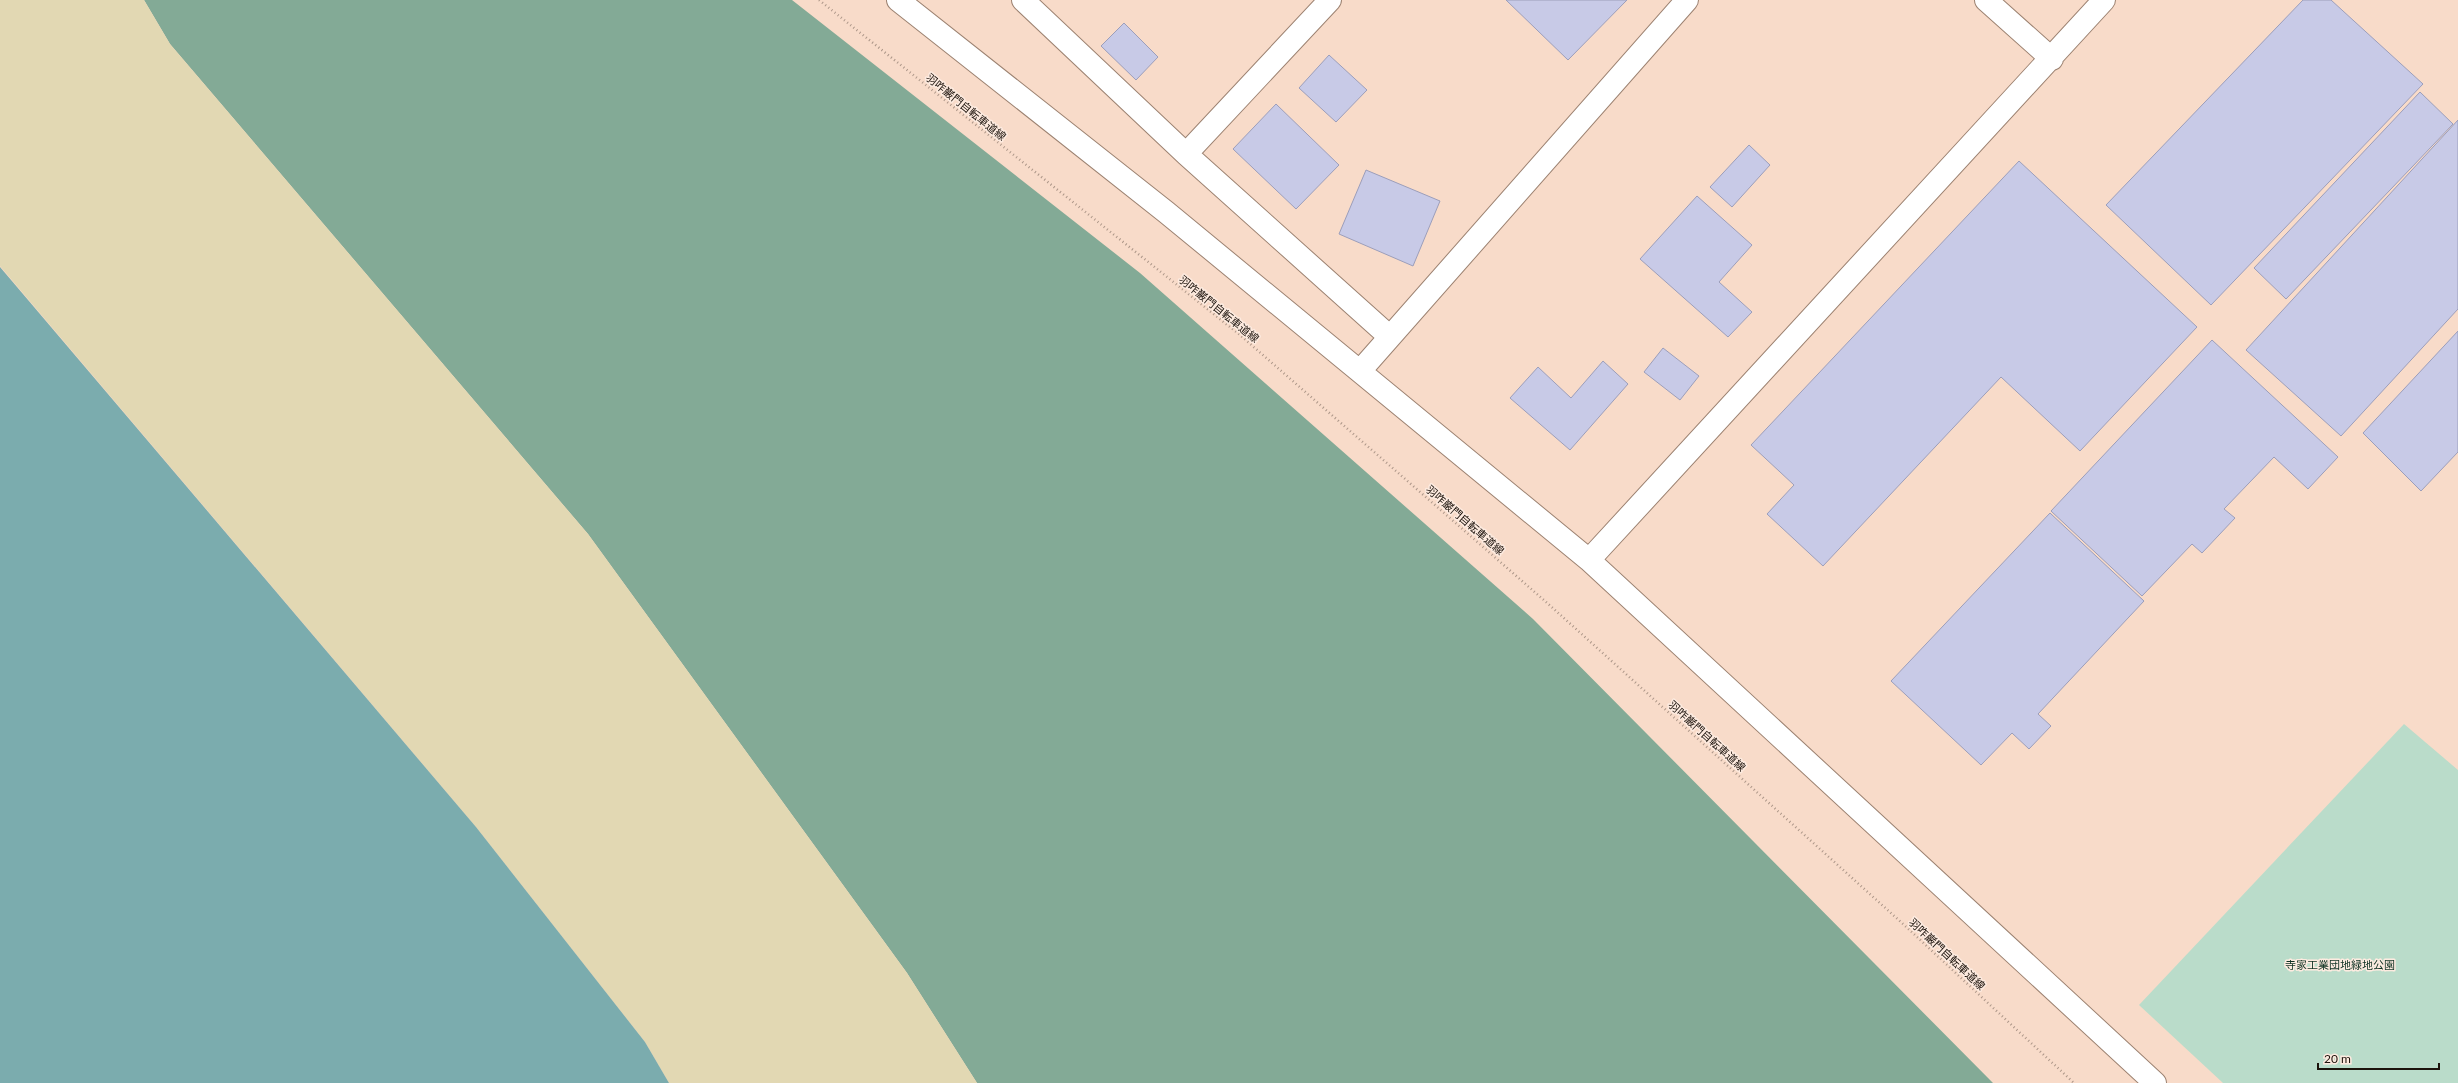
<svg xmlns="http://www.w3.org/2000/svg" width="2458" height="1083" font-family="Lato,'Noto Sans JP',sans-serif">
  <rect width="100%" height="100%" fill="#f8dbc9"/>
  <path fill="#badcca" d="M2404,724L2458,770V1083H2223L2139,1005Z"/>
  <path fill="#83aa96" d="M144,0H792L1140,273L1533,619L1993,1083H977L907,973L588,534L170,44Z"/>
  <path fill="#e2d8b3" d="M0,0H144L170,44L588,534L907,973L977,1083H669L645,1042L476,827L0,266Z"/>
  <path fill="#7bacae" d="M0,267L476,827L645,1042L669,1083H0Z"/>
  <path fill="#c8cae7" stroke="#9c9eba" d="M1506,0H1627L1568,60Z
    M2303,0H2331L2423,84L2211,305L2106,205Z
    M1124,23L1158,57L1136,80L1101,46Z
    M1329,55L1367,90L1336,122L1299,88Z
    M2420,92L2453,124L2286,299L2254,268Z
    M1276,104L1339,165L1296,209L1233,149Z
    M2458,120V309L2341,436L2246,350Z
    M1749,145L1770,165L1732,207L1710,187Z
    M2019,161L2197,327L2080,451L2001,377L1823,566L1767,514L1794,485L1751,445Z
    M1366,170L1440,201L1413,266L1339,234Z
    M1697,196L1752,245L1719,282L1752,312L1728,337L1640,259Z
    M2458,331V452L2421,491L2363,433Z
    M2212,340L2338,457L2308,489L2274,457L2224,509L2235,518L2202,553L2192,544L2142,596L2051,511Z
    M1663,348L1699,376L1680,400L1644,372Z
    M1603,361L1628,384L1570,450L1510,398L1538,367L1571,398Z
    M2050,513L2144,601L2038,714L2051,726L2029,749L2012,733L1981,765L1891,681Z"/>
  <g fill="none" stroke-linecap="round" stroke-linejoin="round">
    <g stroke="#9c8271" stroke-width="24">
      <path id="minor" d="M898,0L1166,212L1589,560L2155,1083
        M1023,0L1186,154L1390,337
        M1986,0L2052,59
        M1186,154L1330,0
        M1360,371L1687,0
        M1589,560L2104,0"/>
    </g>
    <path stroke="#ac9688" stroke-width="2.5" stroke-dasharray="1 3" stroke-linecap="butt" d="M819,0L1240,335L1545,601L1902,923L2074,1083"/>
    <use href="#minor" stroke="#fff" stroke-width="22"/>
  </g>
  <g text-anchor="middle" stroke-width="3" stroke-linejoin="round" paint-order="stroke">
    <g font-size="11" fill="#1c130c" stroke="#fdebe0">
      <text transform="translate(966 107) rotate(39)" y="4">羽咋巌門自転車道線</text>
      <text transform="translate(1219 309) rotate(39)" y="4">羽咋巌門自転車道線</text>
      <text transform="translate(1465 520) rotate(41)" y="4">羽咋巌門自転車道線</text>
      <text transform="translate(1707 736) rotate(42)" y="4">羽咋巌門自転車道線</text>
      <text transform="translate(1947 954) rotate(43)" y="4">羽咋巌門自転車道線</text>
    </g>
    <g font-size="11" fill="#0e3122" stroke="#fdebe0">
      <text x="2340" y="969">寺家工業団地緑地公園</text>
    </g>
  </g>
  <path d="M2318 1063v6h121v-6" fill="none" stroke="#1c130c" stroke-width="2"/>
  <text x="2324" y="1063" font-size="12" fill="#1c130c" stroke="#fdebe0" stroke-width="3" paint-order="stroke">20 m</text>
</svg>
